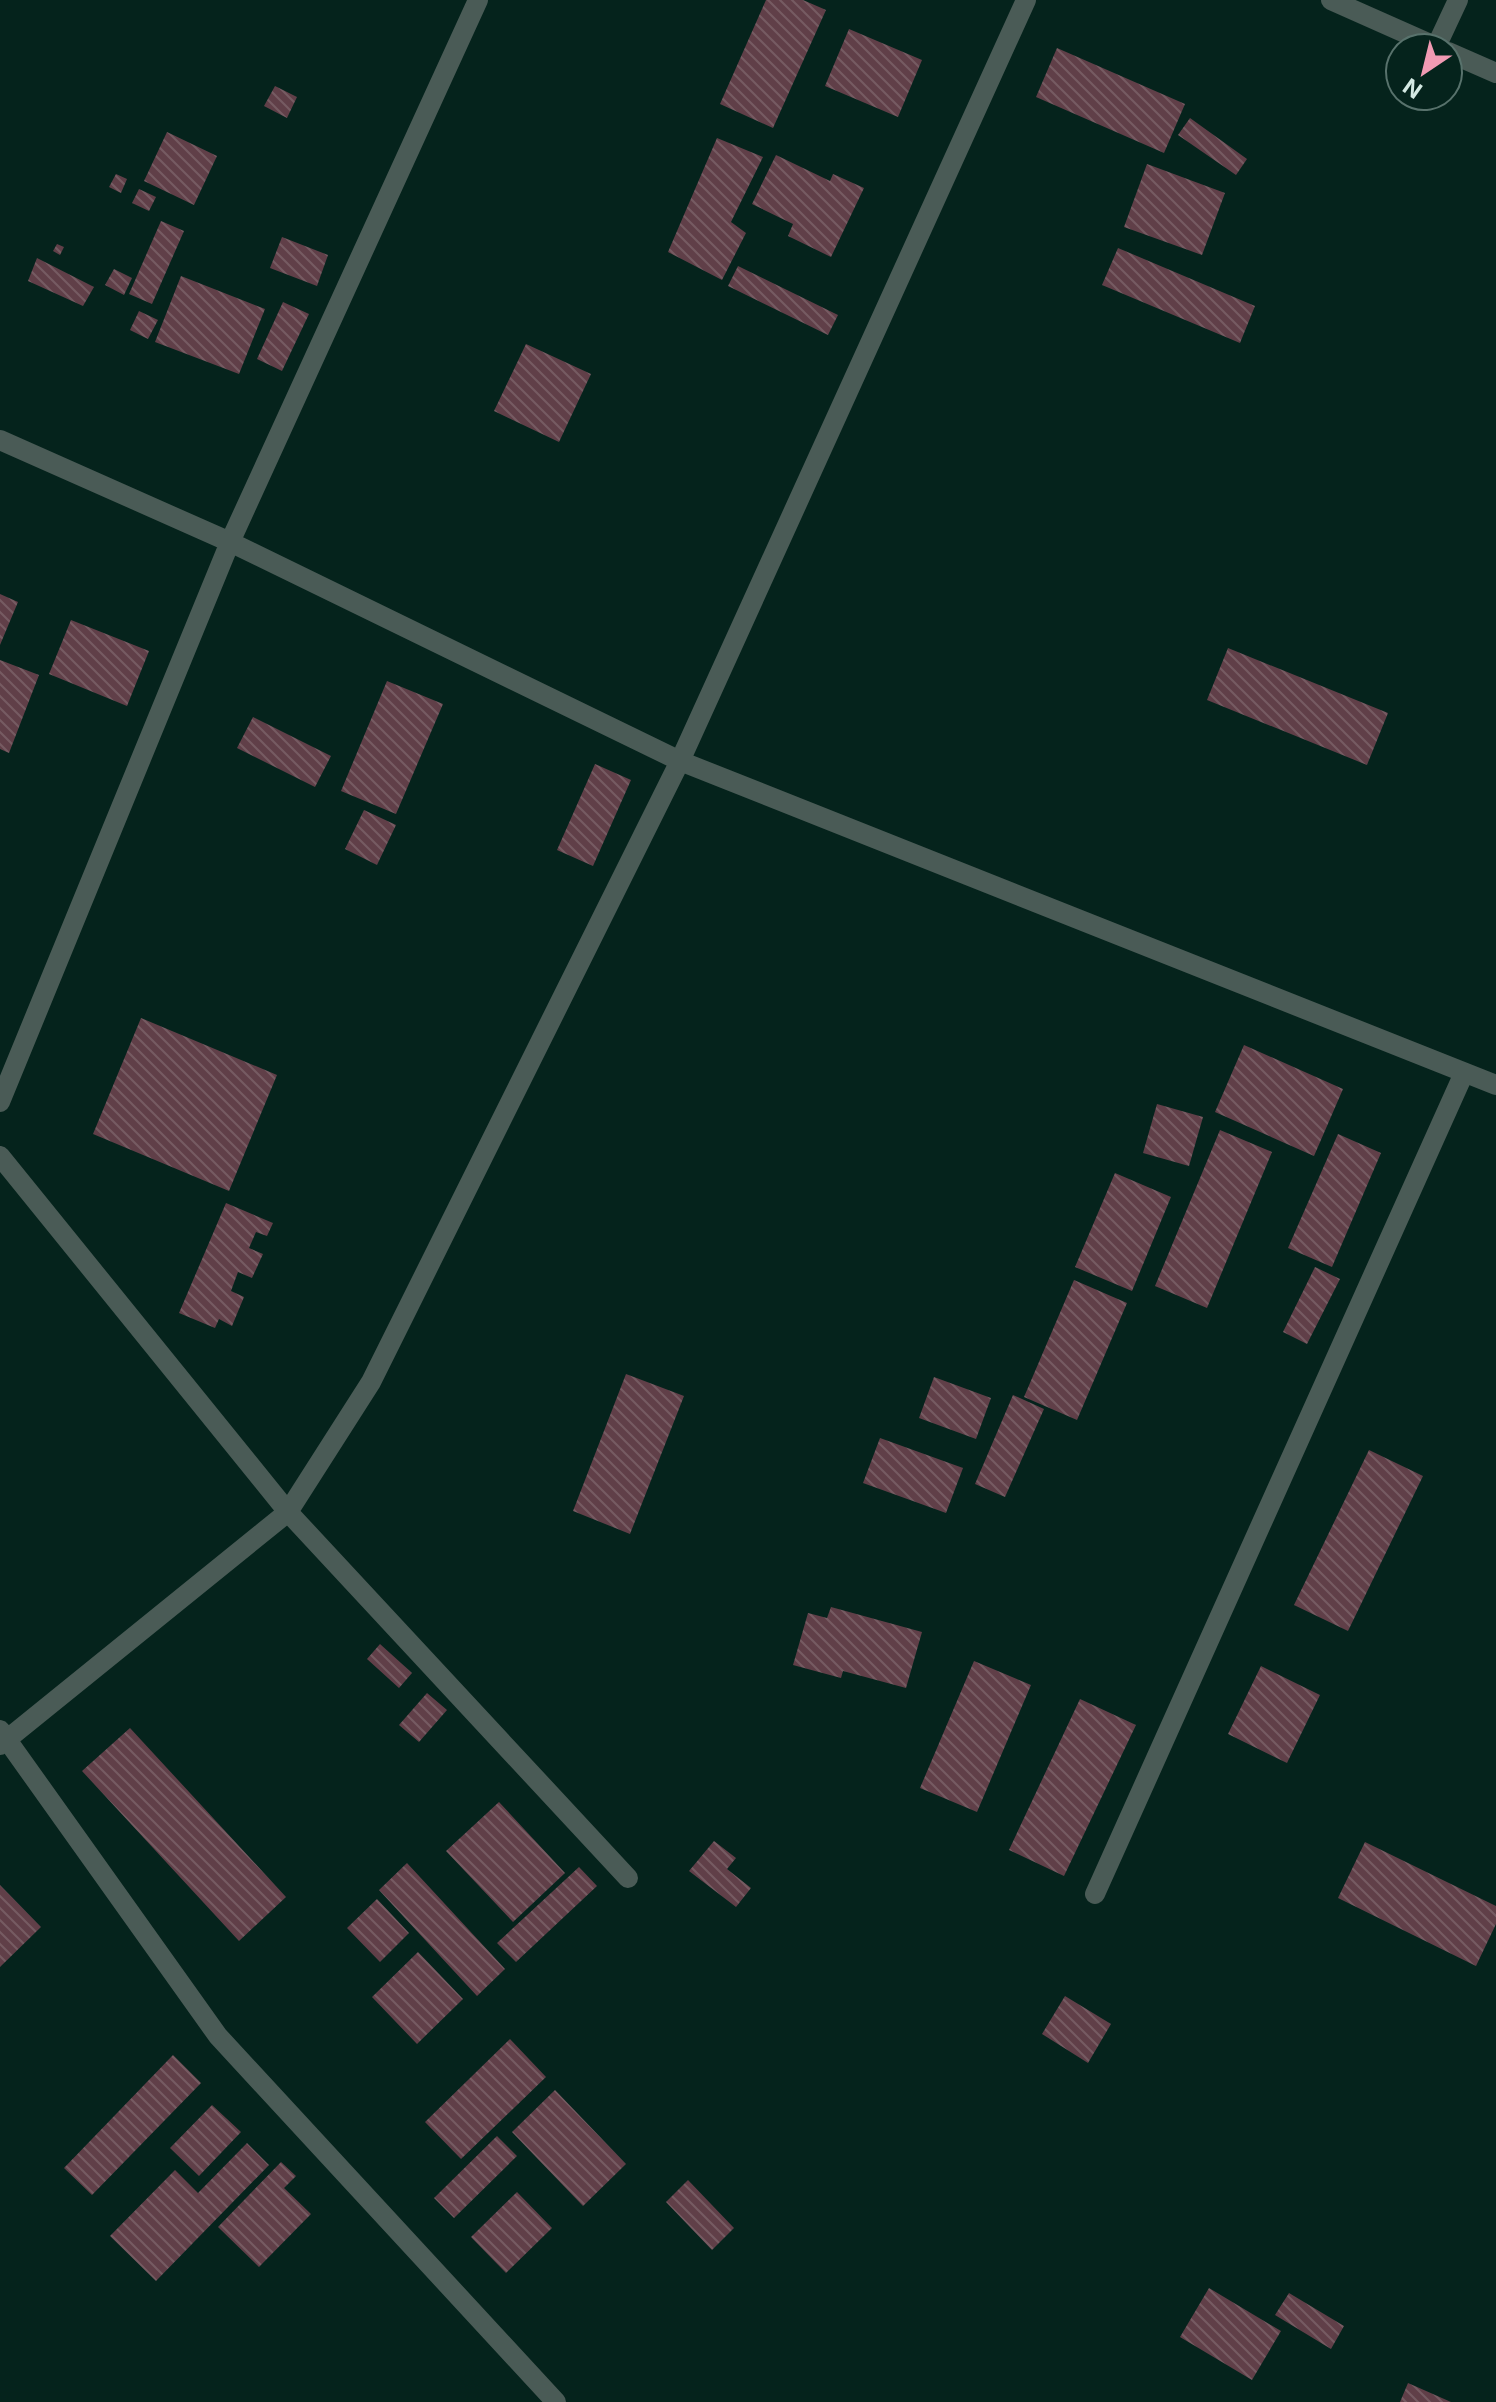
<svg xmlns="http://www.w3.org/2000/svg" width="1496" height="2402" font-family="Inter,sans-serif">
  <defs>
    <pattern id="building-back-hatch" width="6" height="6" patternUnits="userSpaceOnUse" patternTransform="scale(2)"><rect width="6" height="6" fill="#603f48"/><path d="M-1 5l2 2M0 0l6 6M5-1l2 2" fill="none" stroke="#765b62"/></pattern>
  </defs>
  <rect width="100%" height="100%" fill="#05231c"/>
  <path fill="url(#building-back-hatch)" d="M766,0H803L826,10L773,128L720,104Z
    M849,29L922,60L898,117L825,86Z
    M1057,48L1185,104L1164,153L1036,97Z
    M275,86L297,97L287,118L264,106Z
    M1190,118L1247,159L1236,175L1178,135Z
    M167,132L217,156L194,205L144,181Z
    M717,138L763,157L731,222L746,233L722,280L668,252Z
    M776,155L830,181L833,174L864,188L831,257L788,236L793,224L752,204Z
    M1147,164L1225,193L1202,255L1124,227Z
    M116,174L127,179L121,193L109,187Z
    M139,189L156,197L149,211L132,203Z
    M161,221L184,231L152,304L129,294Z
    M282,237L328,255L317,286L270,268Z
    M57,244L64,247L60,255L53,251Z
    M1118,248L1255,306L1240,343L1102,285Z
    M37,258L94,287L83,306L28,281Z
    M738,266L838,315L828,335L728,286Z
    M114,269L132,278L124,295L105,285Z
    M181,276L265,309L239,374L155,342Z
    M283,302L309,314L282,371L257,359Z
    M139,311L158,320L148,339L130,330Z
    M526,344L591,374L559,442L494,411Z
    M0,594L18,602L0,645Z
    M71,620L149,651L127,706L49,674Z
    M1228,648L1388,713L1367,765L1207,700Z
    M0,660L39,675L9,753L0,749Z
    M387,681L443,704L396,814L341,791Z
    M253,717L331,756L315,787L237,748Z
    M595,764L631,780L593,866L557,850Z
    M364,810L396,825L377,865L345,849Z
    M141,1018L277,1075L229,1191L93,1134Z
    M1244,1045L1343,1089L1314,1156L1215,1112Z
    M1157,1104L1203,1117L1189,1166L1143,1153Z
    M1220,1130L1272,1152L1207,1308L1155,1286Z
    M1338,1134L1381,1153L1332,1267L1288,1248Z
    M1115,1173L1171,1197L1132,1291L1075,1267Z
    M226,1203L273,1223L267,1236L256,1232L249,1248L263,1254L252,1278L238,1272L231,1291L244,1297L232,1326L219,1319L215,1328L179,1313Z
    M1315,1267L1340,1279L1307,1344L1283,1332Z
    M1074,1280L1127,1303L1077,1420L1024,1397Z
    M626,1374L684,1396L630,1534L573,1511Z
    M934,1377L991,1398L976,1439L919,1418Z
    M1013,1395L1044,1409L1005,1497L975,1484Z
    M880,1438L963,1468L946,1513L863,1483Z
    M1369,1450L1423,1476L1348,1631L1294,1605Z
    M831,1607L922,1632L906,1688L843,1671L841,1678L793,1665L808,1613L827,1618Z
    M380,1644L412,1673L399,1688L367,1659Z
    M974,1661L1031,1685L977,1812L920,1788Z
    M1261,1666L1320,1695L1287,1763L1228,1734Z
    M427,1693L447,1710L419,1742L399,1725Z
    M1080,1699L1136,1725L1064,1876L1009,1850Z
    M130,1728L286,1897L239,1941L82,1771Z
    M499,1802L565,1873L513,1922L446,1851Z
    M714,1841L736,1858L727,1869L751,1888L736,1907L689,1871Z
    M1365,1842L1496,1906V1924L1476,1966L1338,1898Z
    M407,1863L505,1969L477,1996L379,1890Z
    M579,1867L597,1886L516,1962L497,1943Z
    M0,1885L41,1927L0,1967Z
    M377,1899L409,1933L380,1962L347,1928Z
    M418,1952L463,1999L417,2044L372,1997Z
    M1065,1996L1111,2024L1088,2063L1042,2034Z
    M510,2039L546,2077L461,2159L425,2122Z
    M173,2055L201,2083L92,2195L64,2168Z
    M555,2090L626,2164L583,2206L512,2132Z
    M212,2105L241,2132L199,2176L170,2148Z
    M497,2136L517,2156L454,2218L434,2198Z
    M247,2143L269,2165L156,2281L110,2236L175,2170L198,2193Z
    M281,2162L296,2176L284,2188L311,2214L259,2267L218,2227Z
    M688,2180L734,2228L712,2250L666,2202Z
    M517,2192L552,2228L506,2273L471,2237Z
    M1209,2288L1281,2331L1252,2380L1180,2337Z
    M1289,2293L1344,2326L1331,2349L1275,2315Z
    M1408,2383L1451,2402H1400Z"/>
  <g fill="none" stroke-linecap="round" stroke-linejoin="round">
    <path stroke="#4a5b56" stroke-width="20" d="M1331,0L1439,48
      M1436,47L1458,0
      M1448,52L1496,73
      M0,440L230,542L680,761L1496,1085
      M0,1102L230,542L478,0
      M0,1156L288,1512L628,1878
      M0,1730L218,2036L556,2402
      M0,1745L288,1512L371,1382L680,761L1026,0
      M1095,1894L1464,1073"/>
  </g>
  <g transform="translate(1424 72) rotate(215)"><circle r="38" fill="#05231c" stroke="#58726c" stroke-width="2"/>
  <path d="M0-6L14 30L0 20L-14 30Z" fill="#f19ab3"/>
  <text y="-12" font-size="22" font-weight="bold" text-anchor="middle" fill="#d4e9e3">N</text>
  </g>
</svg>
